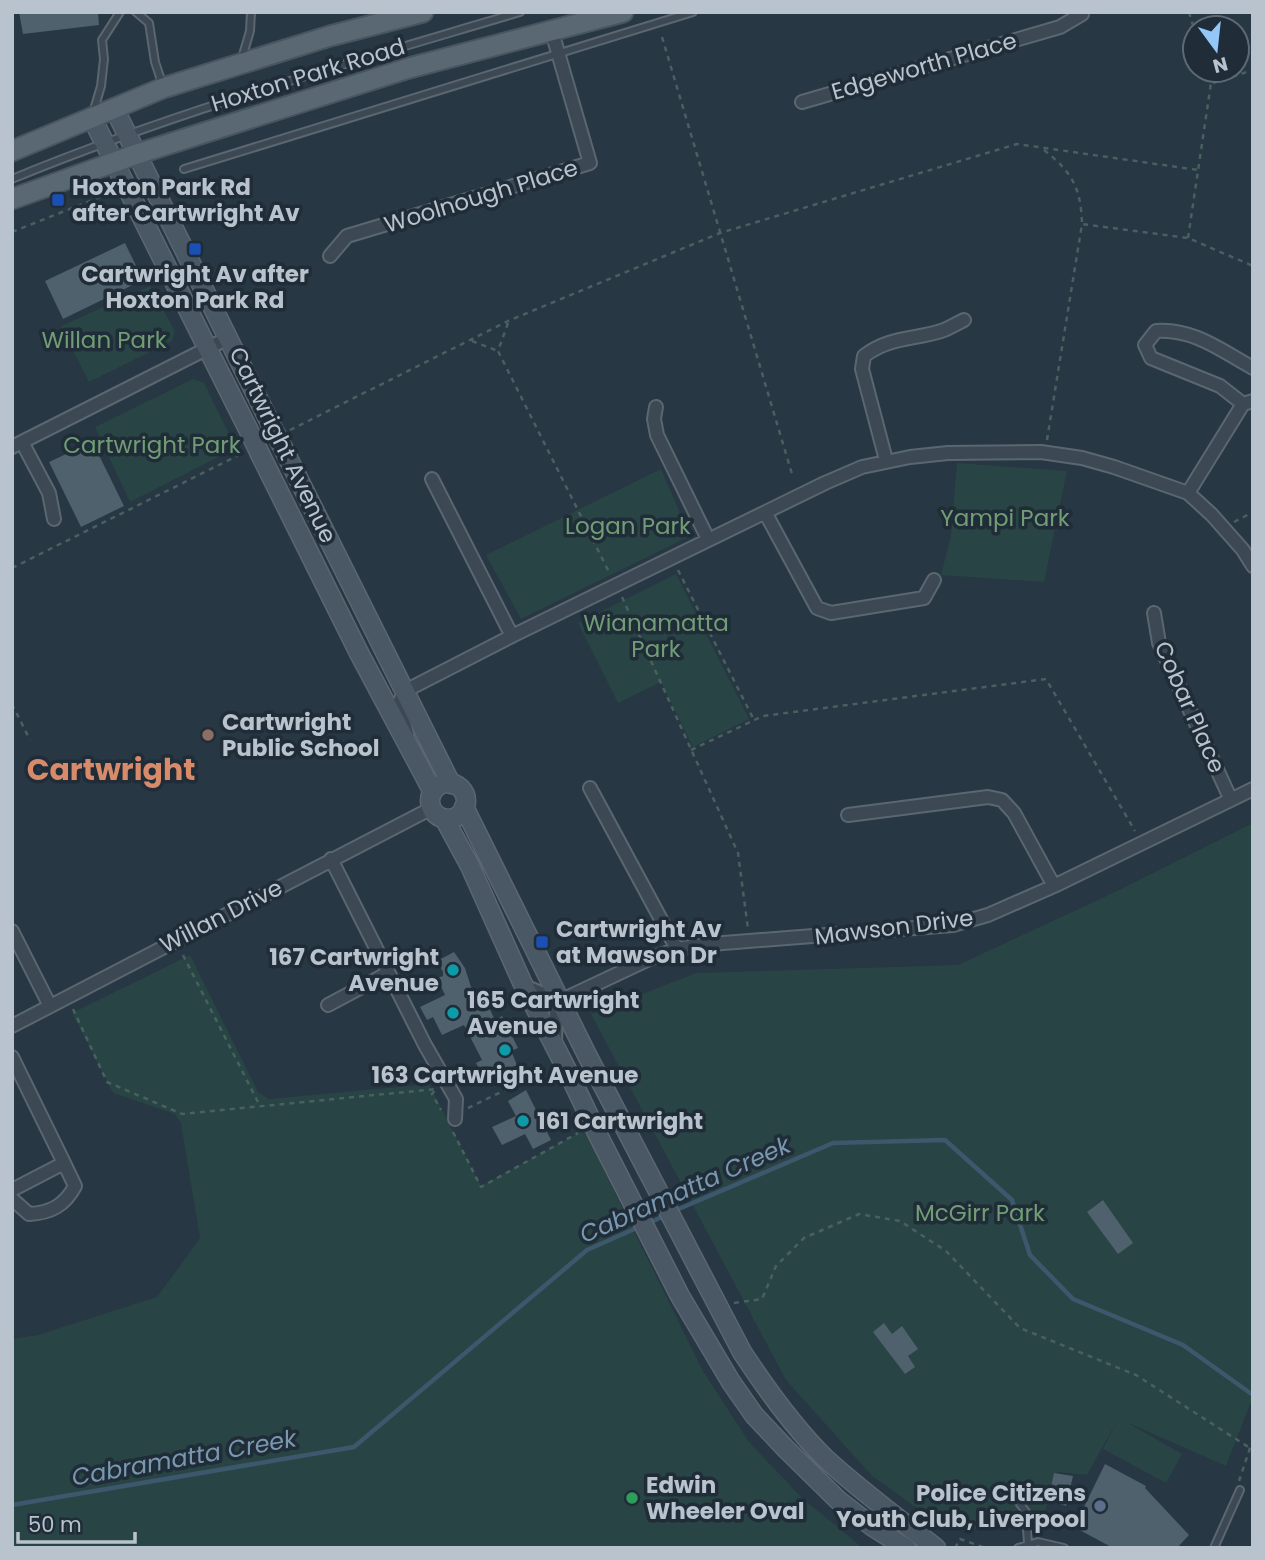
<svg xmlns="http://www.w3.org/2000/svg" width="1265" height="1560" font-family="Poppins,sans-serif">
  <rect width="100%" height="100%" fill="#273743"/>
  <path fill="#294444" d="M150,286L175,331L172,341L89,382L61,326Z
    M193,379L204,383L236,448L130,502L95,427Z
    M957,463L1067,471L1044,582L941,575L951,535Z
    M661,469L690,536L521,619L486,555Z
    M676,574L749,719L693,747L661,682L618,703L578,623Z
    M1253,823V1402L1250,1404L1226,1466L1126,1422L1182,1454L1166,1483L1103,1449L1118,1419L1087,1475L1057,1472L1042,1522L997,1524L963,1531L920,1510L872,1476L786,1380L591,1014L696,973L958,965L1113,893Z
    M190,955L258,1092L269,1099L429,1084L481,1186L584,1130L703,1371L749,1442L801,1497L863,1548H12V1339L38,1335L157,1297L200,1238L181,1124L175,1114L113,1093L72,1013Z"/>
  <g fill="none" stroke-linecap="round" stroke-linejoin="round">
    <path stroke="#3d576c" stroke-width="4.5" d="M674,1211L833,1143L945,1140L1012,1200L1030,1255L1073,1299L1183,1345L1253,1395
      M649,1223L666,1215
      M12,1505L354,1447L587,1250L641,1226"/>
  </g>
  <path fill="#50616e" d="M19,12H98L99,25L23,34Z
    M125,243L143,280L63,319L45,281Z
    M94,445L124,506L81,527L49,462L79,448L81,452Z
    M454,952L465,968L471,987L478,996L482,993L495,1020L502,1016L518,1048L511,1051L517,1065L486,1082L476,1063L482,1060L464,1025L442,1035L433,1017L427,1020L420,1007L445,995L437,978L443,976V972L437,961Z
    M526,1090L551,1140L533,1149L525,1134L502,1145L492,1127L516,1116L508,1101Z
    M1103,1200L1133,1243L1118,1254L1087,1212Z
    M884,1323L892,1334L902,1326L918,1349L908,1356L915,1367L905,1374L873,1332Z
    M1105,1464L1146,1486L1145,1488L1189,1535L1177,1548H1113L1074,1527Z
    M1054,1473L1073,1476L1066,1506L1048,1501Z"/>
  <g fill="none" stroke-linecap="round" stroke-linejoin="round">
    <g stroke="#5a6670" stroke-width="10">
      <path id="lane" d="M136,12L149,23L155,62L163,86
        M242,58L250,31L251,12
        M93,113L101,86L104,59L102,40L120,12
        M184,169L693,12
        M12,179C177,111 349,63 520,12
        M1018,1501L1026,1512L1028,1544
        M1018,1548L1038,1542L1064,1548
        M1214,1548L1240,1490"/>
    </g>
    <g stroke="#5a6670" stroke-width="16">
      <path id="street" d="M802,102L1060,27L1082,14V12
        M330,256L347,236L590,163L552,32
        M1243,404L1220,386L1151,358L1145,345L1156,331C1193,328 1222,351 1253,368
        M656,407L654,419L657,435L708,539
        M22,442L49,493L54,519
        M12,447L228,338
        M886,460L862,369L864,356C890,336 916,340 944,330C951,327 958,323 964,320
        M432,479L512,636
        M1188,493L1243,404L1253,401
        M766,514L817,608L831,613L924,598L934,580
        M1154,613L1159,643L1231,800
        M407,734L399,703L405,691L512,636L825,483L862,467L910,457L948,453L1041,452L1082,458L1114,467L1188,493L1212,515L1243,550L1253,566
        M590,788L677,949
        M848,815L988,797L1002,800L1014,813L1054,886
        M331,859L425,1045L456,1099L455,1119
        M12,931L50,1006
        M523,983L529,988L560,1001
        M560,1001L649,959L677,949L711,944L953,925L988,915L1054,886L1253,789
        M328,1005L388,973
        M12,1026L432,808
        M555,1042L556,1014L560,1001
        M12,1057L64,1163L12,1190
        M12,1199L29,1214C51,1213 65,1205 75,1186L64,1163"/>
    </g>
    <g stroke="#5a6670" stroke-width="21">
      <path id="secondary" d="M114,108L273,429
        M92,118L251,435
        M281,444L451,784
        M260,454L359,653L433,792
        M430 801a18 18 0 1 1 36 0a18 18 0 1 1-36 0Z
        M464,807L587,1055L742,1352C767,1390 794,1428 826,1459C861,1491 899,1519 936,1548
        M444,818L470,866L522,982L569,1074L599,1137L680,1296L731,1382L754,1415L786,1449L838,1500L873,1527L906,1548"/>
    </g>
    <g stroke="#48545f" stroke-width="23">
      <path id="primary" d="M12,151L163,88L330,36L423,12
        M12,199L137,154L409,68L623,12"/>
    </g>
    <path stroke="#486060" stroke-width="2.5" stroke-dasharray="5 5" stroke-linecap="butt" d="M1189,12L1195,32
      M662,37L792,474
      M1213,83L1253,70
      M1044,150C1072,172 1081,188 1082,224
      M12,232L110,193
      M1188,238L1211,83L1207,70
      M508,323L498,351L609,572
      M472,341L498,351
      M290,430L508,321L720,233L1017,144L1198,170
      M1047,440L1082,224L1188,238L1253,266
      M1234,522L1253,512
      M12,568L243,453
      M678,570L754,720
      M622,597L738,853L748,929
      M12,704L30,740
      M691,750L763,716L1046,679L1135,831
      M183,955L260,1106
      M73,1009L107,1082L182,1114L436,1089L432,1094L441,1110
      M468,1108L547,1070
      M453,1132L481,1187L578,1133
      M734,1303L762,1299L776,1266L804,1238L859,1214L900,1221L946,1251L1020,1328L1136,1375L1250,1448
      M1239,1481L1250,1448L1253,1446
      M955,1548L960,1539L986,1548"/>
    <use href="#lane" stroke="#3c4853" stroke-width="6"/>
    <use href="#street" stroke="#3c4853" stroke-width="12"/>
    <use href="#secondary" stroke="#4a5866" stroke-width="18"/>
    <use href="#primary" stroke="#5a6873" stroke-width="19"/>
    <g stroke="#5a6670" stroke-width="21" stroke-linecap="butt">
      <path id="secondary-bridge" d="M273,429L281,444
        M251,435L260,454"/>
    </g>
    <use href="#secondary-bridge" stroke="#4a5866" stroke-width="18"/>
  </g>
  <g fill="#1a4fb4" stroke="#202d38" stroke-width="2.5">
    <rect x="51" y="193" width="14" height="14" rx="3.5"/>
    <rect x="188" y="242" width="14" height="14" rx="3.5"/>
    <rect x="535" y="935" width="14" height="14" rx="3.5"/>
  </g>
  <circle fill="#8d6e63" stroke="#202d38" stroke-width="2.5" cx="208" cy="735" r="7"/>
  <g fill="#0f9aa8" stroke="#202d38" stroke-width="2.5">
    <circle cx="453" cy="970" r="7"/>
    <circle cx="453" cy="1013" r="7"/>
    <circle cx="505" cy="1050" r="7"/>
    <circle cx="523" cy="1121" r="7"/>
  </g>
  <circle fill="#2e9e5b" stroke="#202d38" stroke-width="2.5" cx="632" cy="1498" r="7"/>
  <circle fill="#5c6f8a" stroke="#202d38" stroke-width="2.5" cx="1100" cy="1506" r="7"/>
  <g text-anchor="middle" stroke-width="7" stroke-linejoin="round" paint-order="stroke">
    <g font-size="23" fill="#b9c3cd" stroke="#202d38">
      <text transform="translate(924 66) rotate(-16)" y="8">Edgeworth Place</text>
      <text transform="translate(308 75) rotate(-17)" y="8">Hoxton Park Road</text>
      <text transform="translate(481 196) rotate(-17)" y="8">Woolnough Place</text>
      <text transform="translate(283 445) rotate(64)" y="8">Cartwright Avenue</text>
      <text transform="translate(1190 707) rotate(66)" y="8">Cobar Place</text>
      <text transform="translate(221 916) rotate(-27)" y="8">Willan Drive</text>
      <text transform="translate(894 927) rotate(-7)" y="8">Mawson Drive</text>
    </g>
    <g font-size="23" font-weight="bold" fill="#b9c3cd" stroke="#202d38" text-anchor="start">
      <text x="72" y="195">Hoxton Park Rd<tspan x="72" dy="26">after Cartwright Av</tspan></text>
      <text x="195" y="282" text-anchor="middle">Cartwright Av after<tspan x="195" dy="26">Hoxton Park Rd</tspan></text>
      <text x="222" y="730">Cartwright<tspan x="222" dy="26">Public School</tspan></text>
      <text x="556" y="937">Cartwright Av<tspan x="556" dy="26">at Mawson Dr</tspan></text>
      <text x="439" y="965" text-anchor="end">167 Cartwright<tspan x="439" dy="26">Avenue</tspan></text>
      <text x="467" y="1008">165 Cartwright<tspan x="467" dy="26">Avenue</tspan></text>
      <text x="505" y="1083" text-anchor="middle">163 Cartwright Avenue</text>
      <text x="537" y="1129">161 Cartwright</text>
      <text x="646" y="1493">Edwin<tspan x="646" dy="26">Wheeler Oval</tspan></text>
      <text x="1086" y="1501" text-anchor="end">Police Citizens<tspan x="1086" dy="26">Youth Club, Liverpool</tspan></text>
    </g>
    <g font-size="23" fill="#709d75" stroke="#202d38">
      <text x="104" y="348">Willan Park</text>
      <text x="152" y="453">Cartwright Park</text>
      <text x="1005" y="526">Yampi Park</text>
      <text x="628" y="534">Logan Park</text>
      <text x="656" y="631">Wianamatta<tspan x="656" dy="26">Park</tspan></text>
      <text x="980" y="1221">McGirr Park</text>
    </g>
    <g font-size="24" font-style="italic" fill="#7997af" stroke="#202d38">
      <text transform="translate(685 1190) rotate(-24)" y="8">Cabramatta Creek</text>
      <text transform="translate(184 1458) rotate(-10)" y="8">Cabramatta Creek</text>
    </g>
    <g font-size="30" font-weight="bold" fill="#d78b6a" stroke="#202d38">
      <text x="111" y="780">Cartwright</text>
    </g>
  </g>
  <rect width="1265" height="1560" fill="none" stroke="#b9c3cd" stroke-width="28"/>
  <g transform="translate(1216 49) rotate(165)"><circle r="33" fill="#202d38" stroke="#5d6974" stroke-width="2"/>
  <path d="M0-5L12 26L0 18L-12 26Z" fill="#92c7f8"/>
  <text y="-10" font-size="19" font-weight="bold" text-anchor="middle" fill="#b9c3cd">N</text>
  </g>
  <path d="M18 1532v10h117v-10" fill="none" stroke="#b9c3cd" stroke-width="3.5"/>
  <text x="28" y="1532" font-size="21" fill="#b9c3cd" stroke="#202d38" stroke-width="5" paint-order="stroke">50 m</text>
</svg>
